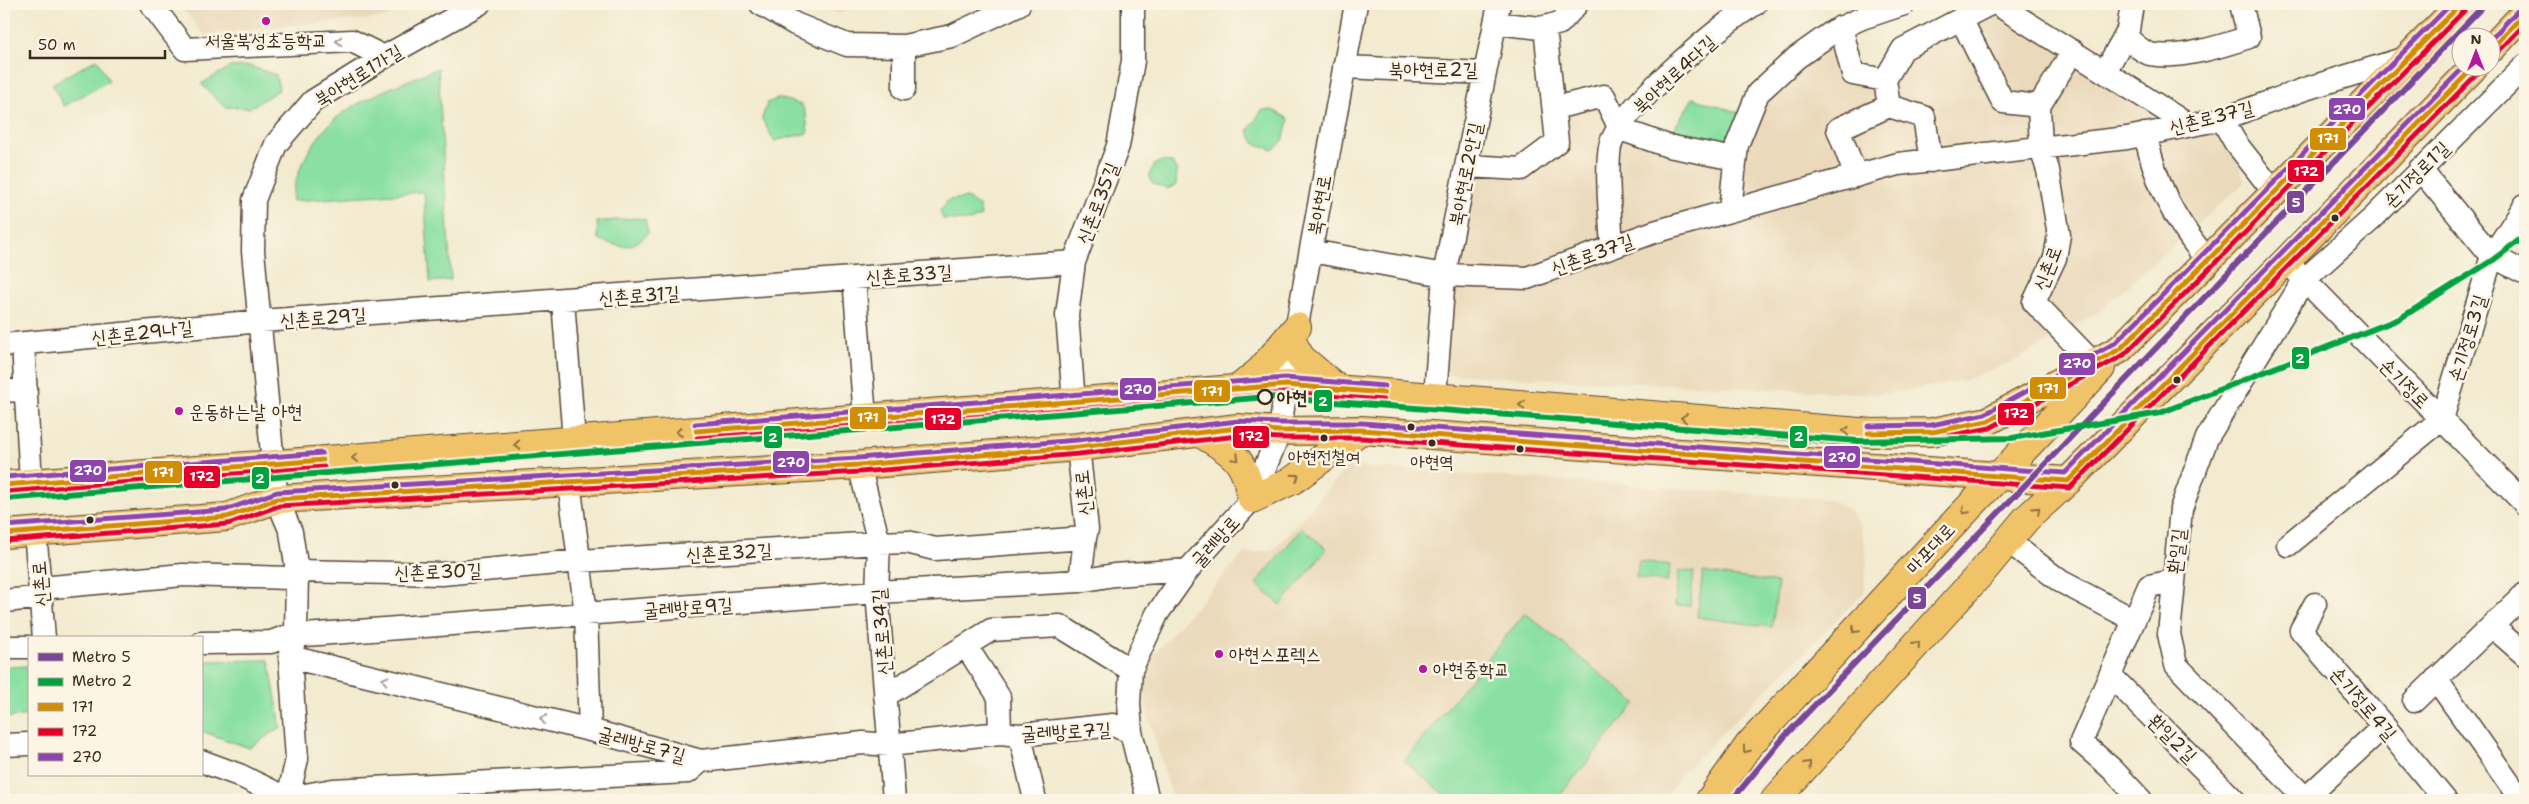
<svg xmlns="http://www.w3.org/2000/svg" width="2529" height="804" font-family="'Shantell Sans','Poor Story',sans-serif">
  <rect width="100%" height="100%" fill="#fcf5e5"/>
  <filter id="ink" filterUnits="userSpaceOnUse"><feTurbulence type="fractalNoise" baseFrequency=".02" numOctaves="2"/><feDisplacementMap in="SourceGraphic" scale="10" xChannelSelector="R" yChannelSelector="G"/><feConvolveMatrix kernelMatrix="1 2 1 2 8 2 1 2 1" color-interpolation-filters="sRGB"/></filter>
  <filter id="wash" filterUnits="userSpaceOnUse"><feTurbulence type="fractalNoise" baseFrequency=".0096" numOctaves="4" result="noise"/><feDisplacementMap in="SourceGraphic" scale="20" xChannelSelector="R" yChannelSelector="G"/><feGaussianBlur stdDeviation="1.12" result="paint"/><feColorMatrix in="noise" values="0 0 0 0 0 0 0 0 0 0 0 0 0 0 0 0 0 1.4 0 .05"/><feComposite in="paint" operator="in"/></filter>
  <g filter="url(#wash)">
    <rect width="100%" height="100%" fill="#f2ebd0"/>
    <path fill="#ead9ba" d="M179,4H408L385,18L293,25L204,35Z
      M804,4H866L840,14Z
      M1990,4L2187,124L2222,119L2245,182L2100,311L2017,360L1962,381L1883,394L1437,374L1467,166L1521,169L1557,142L1554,108L1604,96L1620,129L1735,159L1758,93L1834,31L1853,74L1885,80L1903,49Z
      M1348,466L1829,499L1850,510L1861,526L1867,559L1864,593L1680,775L1664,800H1173L1147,713L1144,684L1154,654L1243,554L1274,550Z"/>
    <path fill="#8ae0a3" stroke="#628560" d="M97,59L109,81L64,106L52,84Z
      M249,66L276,75L279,90L249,108L224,107L201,84L230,67Z
      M438,68L451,280L430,282L424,192L292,201C295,167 318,129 346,111C374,93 408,81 438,68Z
      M779,98L802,105L806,115L808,133L774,141L762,119L767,103Z
      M1693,98L1749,116L1736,150L1670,135Z
      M1262,110H1273L1289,119L1283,141L1273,150L1254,143L1248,131Z
      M1162,161L1172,163L1177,170L1176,185L1167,189L1153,184L1149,175L1155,164Z
      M967,198L979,206L981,216L970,221L943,219L940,211L948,200Z
      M634,218L645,219L648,233C631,251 620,248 598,239L597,222Z
      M1302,528L1327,549L1281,605L1256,584Z
      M1639,561L1670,565L1667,582L1636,578Z
      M1679,570L1694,572L1690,606L1675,605Z
      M1703,572L1778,583L1772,627L1697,617Z
      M1525,613L1636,703L1556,800H1451L1404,761Z
      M269,660L281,727L249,748L201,731V661Z
      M29,666V715L4,718V667Z"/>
  </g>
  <g filter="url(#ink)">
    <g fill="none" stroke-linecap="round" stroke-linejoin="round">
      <g stroke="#564739" stroke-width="25">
        <path id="minor" d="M151,4L185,49L352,41L384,57
          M761,4L795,24L847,45L904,46L952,36L1019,4
          M1997,4L2187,124
          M1961,19L2003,102L2039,106L2041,149L2048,170L2059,235L2055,258L2034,302L2094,364
          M1495,23L1541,28L1560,23L1577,4
          M1841,27L1853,74L1885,80
          M2125,36C2132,42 2142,52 2150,54C2179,60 2222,46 2249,37L2241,4
          M1344,67L1485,73
          M2105,72L2128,30L2132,4
          M904,89V46
          M1889,106L1924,117L1931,161
          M2039,106L2073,51
          M1554,108L1604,96L1620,129L1668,146L1735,159
          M2222,119L2235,142L2274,192
          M2145,134C2158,189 2172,216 2207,260
          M1467,166L1521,169L1557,142L1545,27
          M2420,169L2492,256L2525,273
          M1856,176L1838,129L1889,106L1885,80L1903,49L1990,4
          M1730,210L1737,145L1758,93L1796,58L1834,31L1862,18L1904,4
          M1612,247C1611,224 1604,159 1612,140C1630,101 1718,27 1755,4
          M1311,251L1444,275L1527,278L1654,232L1898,164L2127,138L2222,119L2305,89L2406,58
          M2295,270L2525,504
          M854,278L865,418
          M563,301L574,440
          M23,344L31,483
          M4,345L261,321L1074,262
          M4,391L26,389
          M1435,397L1444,275L1499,4
          M1074,402L1067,315L1074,262L1118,146L1133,61V4
          M1078,447L1087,529L1085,538
          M859,465L879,543L877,592L894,800
          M569,482L586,614L590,730
          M35,531L44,638
          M2008,541L2060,581L2134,620
          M2288,545L2442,419L2492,256L2525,205
          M4,601L35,598L41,588L183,575L289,578L297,571L442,574L579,561L879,543L907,542L935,549L1085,538L1080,581
          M2315,604L2301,630L2384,726L2445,800
          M2492,626L2525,655
          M201,643L271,642L296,633L305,635L877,592L1080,581L1114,575L1188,570
          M966,646L999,697L1000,733
          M4,647H29
          M290,657L590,730L701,761L863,743L889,745L1000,733L1020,735L1113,725L1131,732
          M2111,676L2234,800
          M2436,679L2521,800
          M885,696L991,630L1060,626L1131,670
          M2414,701L2525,594
          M1020,735L1035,800
          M4,745L29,744
          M201,761L239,775L290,800
          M288,798L297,759L290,657L296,633L297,571L291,532L277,499L273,464L253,251L254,200L276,144L313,101L384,57L479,4
          M288,798L333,790L688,772L701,761
          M2305,799L2384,726
          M1148,800L1131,732L1129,703L1131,670L1157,614L1188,570L1252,499L1280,431L1286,385L1356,4
          M2141,800L2113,770L2081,742L2149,586L2173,581
          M2307,800L2176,665L2169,634L2181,509L2207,438L2304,280L2373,218L2525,66"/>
      </g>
      <g stroke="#564739" stroke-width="30">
        <path id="major" d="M2492,48L2525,13
          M1293,344L1301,358L1339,390
          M1238,389L1261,370L1297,327
          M1200,433C1234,454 1244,457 1252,499L1293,480L1361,430
          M4,485L1286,385L1872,433L1932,432L1988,421L2120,349L2461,4
          M4,534L227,517L277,499L859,465L1078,447L1238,428L1280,431L1361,430L2068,481
          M1710,800L1749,745L1942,536L2101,368
          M1775,800L1982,572L2026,519L2068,481L2286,261L2473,68"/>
      </g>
      <use href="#minor" stroke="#fff" stroke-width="22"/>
      <use href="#major" stroke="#f1c369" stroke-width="28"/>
      <g stroke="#fcf5e5" stroke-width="9">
        <path id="bus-1" d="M2492,48L2525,13
          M696,431L1286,385L1384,393
          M1868,433L1932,432L1988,421L2120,349L2461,4
          M4,485L323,460
          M4,534L227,517L277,499L859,465L1078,447L1238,428L1280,431L1361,430L2068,481L2473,68"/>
      </g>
      <g stroke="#fcf5e5" stroke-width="9">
        <path id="bus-2" d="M2497,53L2525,24
          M697,438L1286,393L1383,400
          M1868,440L1933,439L1990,428L2124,355L2466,9
          M5,492L324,467
          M5,541L228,524L279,506L860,472L1079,454L1238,436L1280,438H1361L2070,488L2478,73"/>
      </g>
      <g stroke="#fcf5e5" stroke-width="9">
        <path id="bus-3" d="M2492,38L2520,8
          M695,424L1285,378L1385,386
          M1868,426L1931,425L1985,414L2115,343L2451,4
          M4,477L322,453
          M4,526L225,510L277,492L858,458L1077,440L1238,421L1280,423H1362L2065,473L2463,68"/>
      </g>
      <use href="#bus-1" stroke="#d18d06" stroke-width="5"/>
      <use href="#bus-2" stroke="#e4002b" stroke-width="5"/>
      <use href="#bus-3" stroke="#8e44ad" stroke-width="5"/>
      <g stroke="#fcf5e5" stroke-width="10">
        <path id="metro-1" d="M1732,800L1785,736L2485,4"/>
      </g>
      <g stroke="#fcf5e5" stroke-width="10">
        <path id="metro-2" d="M4,499L1268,397L1858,441L2012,438L2160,413L2399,319L2493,260L2525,236"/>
      </g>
      <use href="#metro-1" stroke="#794698" stroke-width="6"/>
      <use href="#metro-2" stroke="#00a23f" stroke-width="6"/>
    </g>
    <defs><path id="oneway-chevron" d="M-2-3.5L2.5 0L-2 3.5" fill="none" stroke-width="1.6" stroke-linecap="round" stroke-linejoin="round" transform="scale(1.25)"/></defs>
    <g stroke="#a79f9a">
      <use href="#oneway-chevron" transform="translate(339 41) rotate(178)"/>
      <use href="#oneway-chevron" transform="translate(385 680) rotate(-166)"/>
      <use href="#oneway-chevron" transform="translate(543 719) rotate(-166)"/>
    </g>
    <g stroke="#8d6f40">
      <use href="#oneway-chevron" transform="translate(1522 405) rotate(-175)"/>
      <use href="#oneway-chevron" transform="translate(1684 418) rotate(-175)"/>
      <use href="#oneway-chevron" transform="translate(1846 431) rotate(-175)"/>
      <use href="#oneway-chevron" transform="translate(679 432) rotate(176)"/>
      <use href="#oneway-chevron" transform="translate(517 445) rotate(175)"/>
      <use href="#oneway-chevron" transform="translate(355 458) rotate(175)"/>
      <use href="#oneway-chevron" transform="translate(1236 458) rotate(45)"/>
      <use href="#oneway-chevron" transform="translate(1296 477) rotate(-33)"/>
      <use href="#oneway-chevron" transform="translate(2037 510) rotate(-43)"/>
      <use href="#oneway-chevron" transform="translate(1965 511) rotate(135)"/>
      <use href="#oneway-chevron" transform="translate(1855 630) rotate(133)"/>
      <use href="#oneway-chevron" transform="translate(1917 644) rotate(-48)"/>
      <use href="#oneway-chevron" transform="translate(1746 750) rotate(126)"/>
      <use href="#oneway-chevron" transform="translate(1808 764) rotate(-48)"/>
    </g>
  </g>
  <g fill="#b5179e" stroke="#fcf5e5" stroke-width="2">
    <circle cx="266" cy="21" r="5"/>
    <circle cx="179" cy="411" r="5"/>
    <circle cx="1219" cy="654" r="5"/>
    <circle cx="1423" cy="669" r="5"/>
  </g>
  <g fill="#3b2a1e" stroke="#fcf5e5" stroke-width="2">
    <circle cx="2335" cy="218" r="4.5"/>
    <circle cx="2177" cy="380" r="4.5"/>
    <circle cx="1411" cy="427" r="4.5"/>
    <circle cx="1324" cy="438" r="4.5"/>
    <circle cx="1432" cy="443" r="4.5"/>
    <circle cx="1520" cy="449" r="4.5"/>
    <circle cx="395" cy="485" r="4.5"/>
    <circle cx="90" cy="520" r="4.5"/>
  </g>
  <circle fill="#fcf5e5" stroke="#3b2a1e" stroke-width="2.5" cx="1265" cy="397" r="7"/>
  <g text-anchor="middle" stroke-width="5" stroke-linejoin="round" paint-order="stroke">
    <g font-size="18" fill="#3b2a1e" stroke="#fcf5e5">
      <text x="1324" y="463">아현전철여</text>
      <text x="1432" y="468">아현역</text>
    </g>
    <g font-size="19" fill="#3b2a1e" stroke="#fcf5e5" text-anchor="start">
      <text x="266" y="47" text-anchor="middle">서울북성초등학교</text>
      <text x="189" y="418">운동하는날 아현</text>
      <text x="1229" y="661">아현스포렉스</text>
      <text x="1433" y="676">아현중학교</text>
    </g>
    <g font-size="19" fill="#3b2a1e" stroke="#fcf5e5">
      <text x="1433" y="76">북아현로2길</text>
      <text transform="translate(1674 74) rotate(-43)" y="7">북아현로4다길</text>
      <text transform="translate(358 75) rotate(-32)" y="7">북아현로1가길</text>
      <text transform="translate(2211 117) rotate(-14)" y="7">신촌로37길</text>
      <text transform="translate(1465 174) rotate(-79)" y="7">북아현로2안길</text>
      <text transform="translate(2416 174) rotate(-45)" y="7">손기정로1길</text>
      <text transform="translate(1097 203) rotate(-69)" y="7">신촌로35길</text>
      <text transform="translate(1319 205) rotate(-80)" y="7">북아현로</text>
      <text transform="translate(1592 254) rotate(-20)" y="7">신촌로37길</text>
      <text transform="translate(2047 268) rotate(-69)" y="7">신촌로</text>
      <text transform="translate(909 274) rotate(-4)" y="7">신촌로33길</text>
      <text transform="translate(639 295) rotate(-4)" y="7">신촌로31길</text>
      <text transform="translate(323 317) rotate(-4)" y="7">신촌로29길</text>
      <text transform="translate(142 332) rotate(-6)" y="7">신촌로29나길</text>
      <text transform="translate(2467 338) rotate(-73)" y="7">손기정로3길</text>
      <text transform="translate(2405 383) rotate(45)" y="7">손기정로</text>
      <text transform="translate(1083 493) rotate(-96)" y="7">신촌로</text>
      <text transform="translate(1215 541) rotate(-48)" y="7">굴레방로</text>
      <text transform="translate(1930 548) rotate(-47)" y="7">마포대로</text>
      <text transform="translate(2176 551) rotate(-84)" y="7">환일길</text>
      <text transform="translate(729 552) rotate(-3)" y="7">신촌로32길</text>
      <text transform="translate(438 571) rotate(-2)" y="7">신촌로30길</text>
      <text transform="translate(40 584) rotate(-95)" y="7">신촌로</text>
      <text transform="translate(688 607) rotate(-4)" y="7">굴레방로9길</text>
      <text transform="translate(881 632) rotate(-94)" y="7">신촌로34길</text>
      <text transform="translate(2364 703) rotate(49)" y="7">손기정로4길</text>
      <text transform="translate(1066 731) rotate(-3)" y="7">굴레방로7길</text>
      <text transform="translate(2173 738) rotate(45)" y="7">환일2길</text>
      <text transform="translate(642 744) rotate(15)" y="7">굴레방로7길</text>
    </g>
    <g font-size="19" font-weight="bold" fill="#3b2a1e" stroke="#fcf5e5" text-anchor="start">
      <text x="1277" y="404">아현</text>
    </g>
  </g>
  <g stroke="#fcf5e5" stroke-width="2">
    <rect x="2328" y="97" width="38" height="24" rx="5" fill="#8e44ad"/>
    <rect x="2309" y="127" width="38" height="24" rx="5" fill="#d18d06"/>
    <rect x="2287" y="159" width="38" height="24" rx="5" fill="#e4002b"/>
    <rect x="2286" y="190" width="19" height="24" rx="5" fill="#794698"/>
    <rect x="2291" y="346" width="19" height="24" rx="5" fill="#00a23f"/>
    <rect x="2058" y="352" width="38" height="24" rx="5" fill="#8e44ad"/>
    <rect x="2029" y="376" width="38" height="24" rx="5" fill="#d18d06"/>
    <rect x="1119" y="377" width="38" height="24" rx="5" fill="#8e44ad"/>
    <rect x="1193" y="379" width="38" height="24" rx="5" fill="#d18d06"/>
    <rect x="1313" y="389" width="20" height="24" rx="5" fill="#00a23f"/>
    <rect x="1997" y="402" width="38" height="24" rx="5" fill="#e4002b"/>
    <rect x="849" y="406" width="38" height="24" rx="5" fill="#d18d06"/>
    <rect x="924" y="407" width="38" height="24" rx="5" fill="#e4002b"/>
    <rect x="1789" y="425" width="19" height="24" rx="5" fill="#00a23f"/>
    <rect x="1232" y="425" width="38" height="24" rx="5" fill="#e4002b"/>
    <rect x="763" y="425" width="20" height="24" rx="5" fill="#00a23f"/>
    <rect x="1823" y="445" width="38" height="24" rx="5" fill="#8e44ad"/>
    <rect x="772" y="450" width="38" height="24" rx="5" fill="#8e44ad"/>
    <rect x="69" y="459" width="38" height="24" rx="5" fill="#8e44ad"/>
    <rect x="144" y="460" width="39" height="24" rx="5" fill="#d18d06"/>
    <rect x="183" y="465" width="38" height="24" rx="5" fill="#e4002b"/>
    <rect x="251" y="466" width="19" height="24" rx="5" fill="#00a23f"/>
    <rect x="1907" y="586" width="20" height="24" rx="5" fill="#794698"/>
  </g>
  <g font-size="14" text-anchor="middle" font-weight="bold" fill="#fff">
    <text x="2347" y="114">270</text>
    <text x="2328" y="143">171</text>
    <text x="2306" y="176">172</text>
    <text x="2296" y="207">5</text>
    <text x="2300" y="363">2</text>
    <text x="2077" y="368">270</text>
    <text x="2048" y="393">171</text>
    <text x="1138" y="394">270</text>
    <text x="1212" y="396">171</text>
    <text x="1323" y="406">2</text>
    <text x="2016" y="418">172</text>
    <text x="868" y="422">171</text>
    <text x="943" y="424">172</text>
    <text x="1799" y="441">2</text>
    <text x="1251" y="441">172</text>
    <text x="773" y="442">2</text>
    <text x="1842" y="462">270</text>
    <text x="791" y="467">270</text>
    <text x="88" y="475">270</text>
    <text x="163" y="477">171</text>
    <text x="202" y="481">172</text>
    <text x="260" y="483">2</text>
    <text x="1917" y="603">5</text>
  </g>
  <rect width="2529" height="804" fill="none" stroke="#fcf5e5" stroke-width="20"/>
  <rect x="28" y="636" width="175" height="140" fill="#fcf5e5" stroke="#afa495"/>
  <rect x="38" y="653" width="25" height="8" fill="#794698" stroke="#afa495"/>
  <text x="72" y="662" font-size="15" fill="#3b2a1e">Metro 5</text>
  <rect x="38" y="678" width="25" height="8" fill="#00a23f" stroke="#afa495"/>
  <text x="72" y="686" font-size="15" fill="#3b2a1e">Metro 2</text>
  <rect x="38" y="703" width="25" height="8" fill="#d18d06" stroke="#afa495"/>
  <text x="72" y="712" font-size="15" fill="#3b2a1e">171</text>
  <rect x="38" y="728" width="25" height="8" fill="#e4002b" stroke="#afa495"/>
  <text x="72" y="736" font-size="15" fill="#3b2a1e">172</text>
  <rect x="38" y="753" width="25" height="8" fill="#8e44ad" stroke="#afa495"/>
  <text x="72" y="762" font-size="15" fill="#3b2a1e">270</text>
  <g transform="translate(2476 52)"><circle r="24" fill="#fcf5e5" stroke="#afa495"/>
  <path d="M0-4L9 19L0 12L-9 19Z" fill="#b5179e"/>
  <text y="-8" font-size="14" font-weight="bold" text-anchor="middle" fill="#3b2a1e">N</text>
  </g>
  <path d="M30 50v8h135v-8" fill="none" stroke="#3b2a1e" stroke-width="2.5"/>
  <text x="38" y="50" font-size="15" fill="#3b2a1e" stroke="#fcf5e5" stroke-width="4" paint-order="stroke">50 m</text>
</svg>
